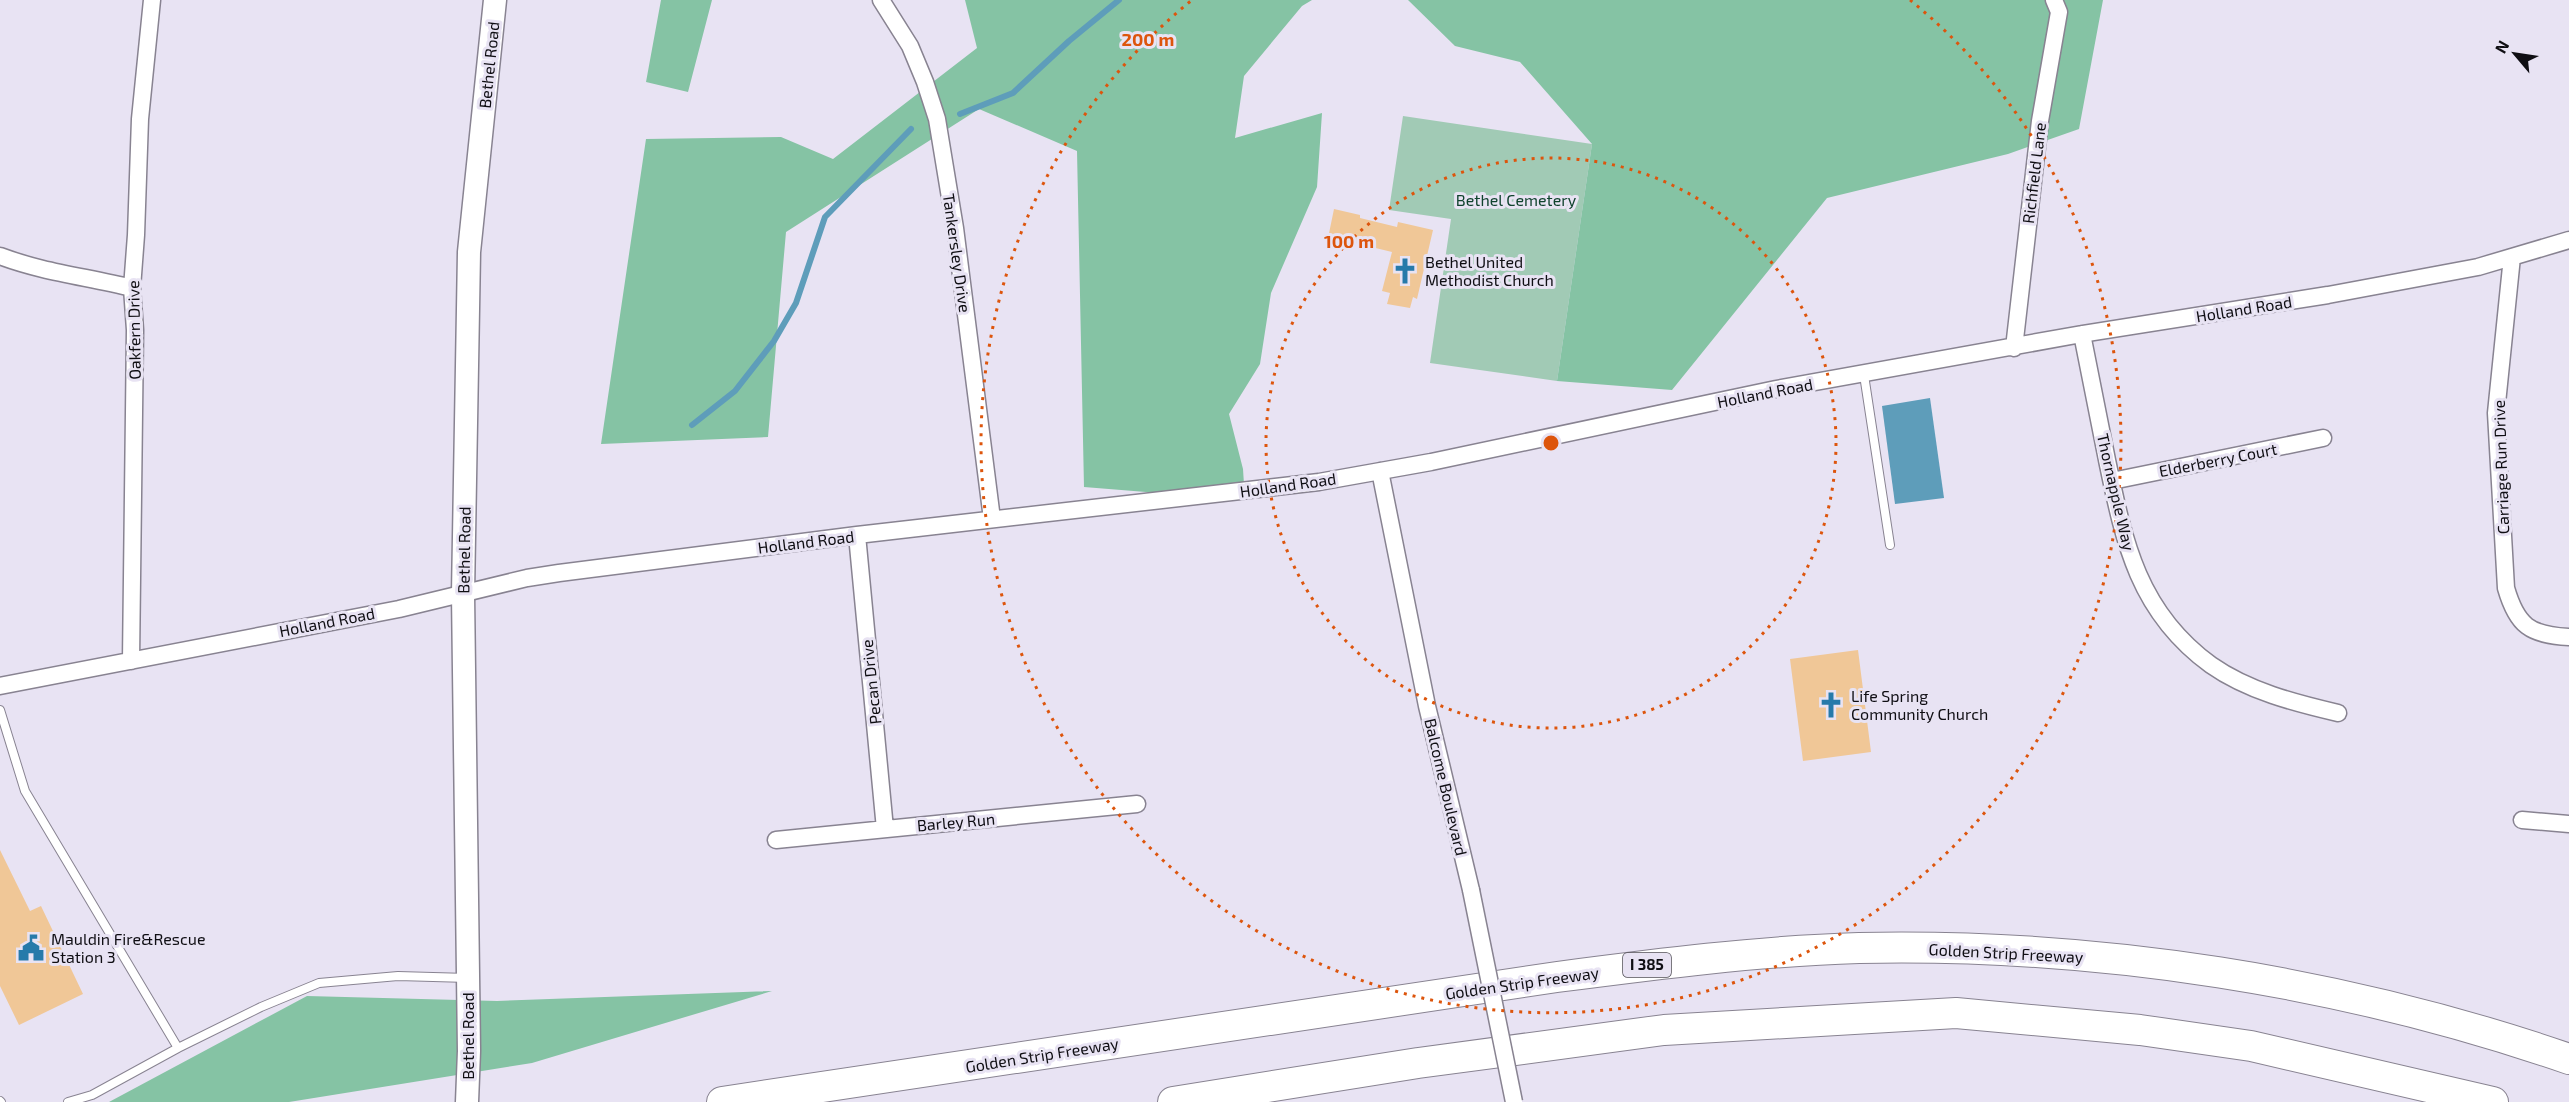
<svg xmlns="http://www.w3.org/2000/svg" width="2569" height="1102" font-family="'Exo 2',sans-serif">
  <rect width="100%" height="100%" fill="#e8e3f3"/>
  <path fill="#a1cab5" d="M1403,116L1592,144L1557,381L1430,363L1451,219L1389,210Z"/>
  <path fill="#85c3a4" d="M661,0H712L688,92L646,82Z
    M965,0H1312L1302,6L1244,76L1235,138L1322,113L1317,187L1271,293L1260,364L1229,414L1243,469L1245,500L1084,487L1077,151L979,109L786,232L768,437L601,444L646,139L781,137L833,159L977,48Z
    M1408,0H2103L2079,129L2008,154L1827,198L1672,390L1557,381L1592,144L1520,62L1455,46Z
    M772,991L532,1063L289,1102H109L307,996L497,1001Z"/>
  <path fill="#5e9dba" d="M1930,398L1944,498L1895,504L1882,406Z"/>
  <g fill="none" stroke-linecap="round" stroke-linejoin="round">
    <path stroke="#5e9dba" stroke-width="6" d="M960,114L1013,93L1069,41L1119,0
      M692,425L735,391L774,341L796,303L825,217L911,129"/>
  </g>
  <path fill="#f0c797" d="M1334,209L1360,215V218L1397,227L1398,222L1433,230L1417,299L1413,297L1410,308L1387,304L1390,293L1382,291L1392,252L1355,243L1354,249L1327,243Z
    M1858,650L1871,752L1803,761L1790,659Z
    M0,850L30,911L41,906L83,994L19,1025L0,986Z"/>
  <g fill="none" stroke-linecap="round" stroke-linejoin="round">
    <g stroke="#888391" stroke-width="10">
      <path id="lane" d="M1864,375L1890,545
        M0,710L25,791L178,1048
        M0,1101L1,1102
        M68,1102L92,1095L178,1048L261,1007L319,983L398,976L468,978"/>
    </g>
    <g stroke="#888391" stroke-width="19">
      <path id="street" d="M881,0L910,46L925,82L937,119L955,228L992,519
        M0,256C42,272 88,277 132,288
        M2512,257L2496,413L2506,588C2517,626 2530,635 2569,637
        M2082,334C2090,376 2099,418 2107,460C2124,542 2138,612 2211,665C2248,691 2295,703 2338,713
        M2014,348L2040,121L2059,12L2054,0
        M1380,471L1427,706L1471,890
        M2112,481L2323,438
        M857,535L885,829
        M131,661L135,330L132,288L136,235L140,119L152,0
        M0,686L399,609L527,578L559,573L857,535L1319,482L1431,462L1776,389L2082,334L2328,295L2478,267L2569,240
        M2522,820L2569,824
        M776,840L1137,804"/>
    </g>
    <g stroke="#888391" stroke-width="25">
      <path id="secondary" d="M467,1102L469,1051L463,594L469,252L495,0"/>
    </g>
    <g stroke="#888391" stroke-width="32">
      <path id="highway" d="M722,1102L1557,977C1657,964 1758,951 1859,948C2099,943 2343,981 2569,1059
        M1173,1102L1418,1063L1664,1030L1956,1013L2140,1030L2251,1046L2493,1102"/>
    </g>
    <use href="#lane" stroke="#fff" stroke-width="8"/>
    <use href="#street" stroke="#fff" stroke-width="16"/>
    <use href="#secondary" stroke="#fff" stroke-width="22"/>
    <use href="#highway" stroke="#fff" stroke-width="30"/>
    <g stroke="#888391" stroke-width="19" stroke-linecap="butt">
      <path id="street-bridge" d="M1471,890L1514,1102"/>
    </g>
    <use href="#street-bridge" stroke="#fff" stroke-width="16"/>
  </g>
  <g fill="none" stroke="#dd550c" stroke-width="3" stroke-dasharray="3 6">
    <circle cx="1551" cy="443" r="285"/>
    <path d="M1910 0A570 570 0 1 1 1192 0"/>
  </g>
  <defs>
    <g id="church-bare" transform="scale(2.07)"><path d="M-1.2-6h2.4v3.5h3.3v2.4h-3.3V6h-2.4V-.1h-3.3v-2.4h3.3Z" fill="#267aaa" stroke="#e8e3f3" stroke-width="2.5" paint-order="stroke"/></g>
    <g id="civic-bare" transform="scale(2.07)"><path d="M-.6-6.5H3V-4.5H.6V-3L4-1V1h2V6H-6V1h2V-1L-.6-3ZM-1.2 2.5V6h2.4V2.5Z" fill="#267aaa" stroke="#e8e3f3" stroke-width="2.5" paint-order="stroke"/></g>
  </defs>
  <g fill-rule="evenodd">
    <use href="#church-bare" x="1405" y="271"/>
    <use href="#church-bare" x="1831" y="705"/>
    <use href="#civic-bare" x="31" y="948"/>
  </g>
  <g text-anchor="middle" stroke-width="6" stroke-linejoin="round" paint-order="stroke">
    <rect fill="#e8e3f3" stroke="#504e56" stroke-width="1.5" x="1623" y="953" width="48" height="24" rx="4.5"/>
    <g font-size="15" font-weight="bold" fill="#0f0e13">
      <text x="1647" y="970">I 385</text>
    </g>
    <g font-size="16" fill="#0f0e13" stroke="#e8e3f3">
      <text transform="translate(489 65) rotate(-84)" y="6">Bethel Road</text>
      <text transform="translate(2034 173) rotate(-83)" y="6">Richfield Lane</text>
      <text transform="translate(957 253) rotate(82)" y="6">Tankersley Drive</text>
      <text transform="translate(2244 309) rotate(-9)" y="6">Holland Road</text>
      <text transform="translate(134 330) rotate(-91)" y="6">Oakfern Drive</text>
      <text transform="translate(1765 393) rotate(-11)" y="6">Holland Road</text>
      <text transform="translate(2218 460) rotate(-11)" y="6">Elderberry Court</text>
      <text transform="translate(2501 467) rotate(-92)" y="6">Carriage Run Drive</text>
      <text transform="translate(1288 485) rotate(-8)" y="6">Holland Road</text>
      <text transform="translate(2116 492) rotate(77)" y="6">Thornapple Way</text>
      <text transform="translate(806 542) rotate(-7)" y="6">Holland Road</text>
      <text transform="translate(464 550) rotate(-89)" y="6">Bethel Road</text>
      <text transform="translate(327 622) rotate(-11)" y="6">Holland Road</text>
      <text transform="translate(871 682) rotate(-96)" y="6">Pecan Drive</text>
      <text transform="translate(1446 787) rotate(77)" y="6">Balcome Boulevard</text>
      <text transform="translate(956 822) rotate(-5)" y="6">Barley Run</text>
      <text transform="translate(2006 953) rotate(3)" y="6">Golden Strip Freeway</text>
      <text transform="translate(1522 983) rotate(-8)" y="6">Golden Strip Freeway</text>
      <text transform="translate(468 1036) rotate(-90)" y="6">Bethel Road</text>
      <text transform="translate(1042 1055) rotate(-9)" y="6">Golden Strip Freeway</text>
    </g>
    <g font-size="16" fill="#10432e" stroke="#e8e3f3">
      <text x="1516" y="206">Bethel Cemetery</text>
    </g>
    <g font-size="16" fill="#0f0e13" stroke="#e8e3f3" text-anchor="start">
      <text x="1425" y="268">Bethel United<tspan x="1425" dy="18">Methodist Church</tspan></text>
      <text x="1851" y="702">Life Spring<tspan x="1851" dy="18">Community Church</tspan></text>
      <text x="51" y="945">Mauldin Fire&amp;Rescue<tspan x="51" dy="18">Station 3</tspan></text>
    </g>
  </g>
  <circle cx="1551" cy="443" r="9" fill="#dd550c" stroke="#e8e3f3" stroke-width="3"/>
  <g font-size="18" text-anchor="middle" font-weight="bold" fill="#dd550c" stroke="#e8e3f3" stroke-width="6" stroke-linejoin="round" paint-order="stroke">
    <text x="1148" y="46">200 m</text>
    <text x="1349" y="248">100 m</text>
  </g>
  <g transform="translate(2515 54) rotate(299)" stroke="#e8e3f3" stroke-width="4.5" paint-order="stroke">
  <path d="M0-4.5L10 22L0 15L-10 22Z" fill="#0f0e13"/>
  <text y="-9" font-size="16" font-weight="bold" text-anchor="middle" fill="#0f0e13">N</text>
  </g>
</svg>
